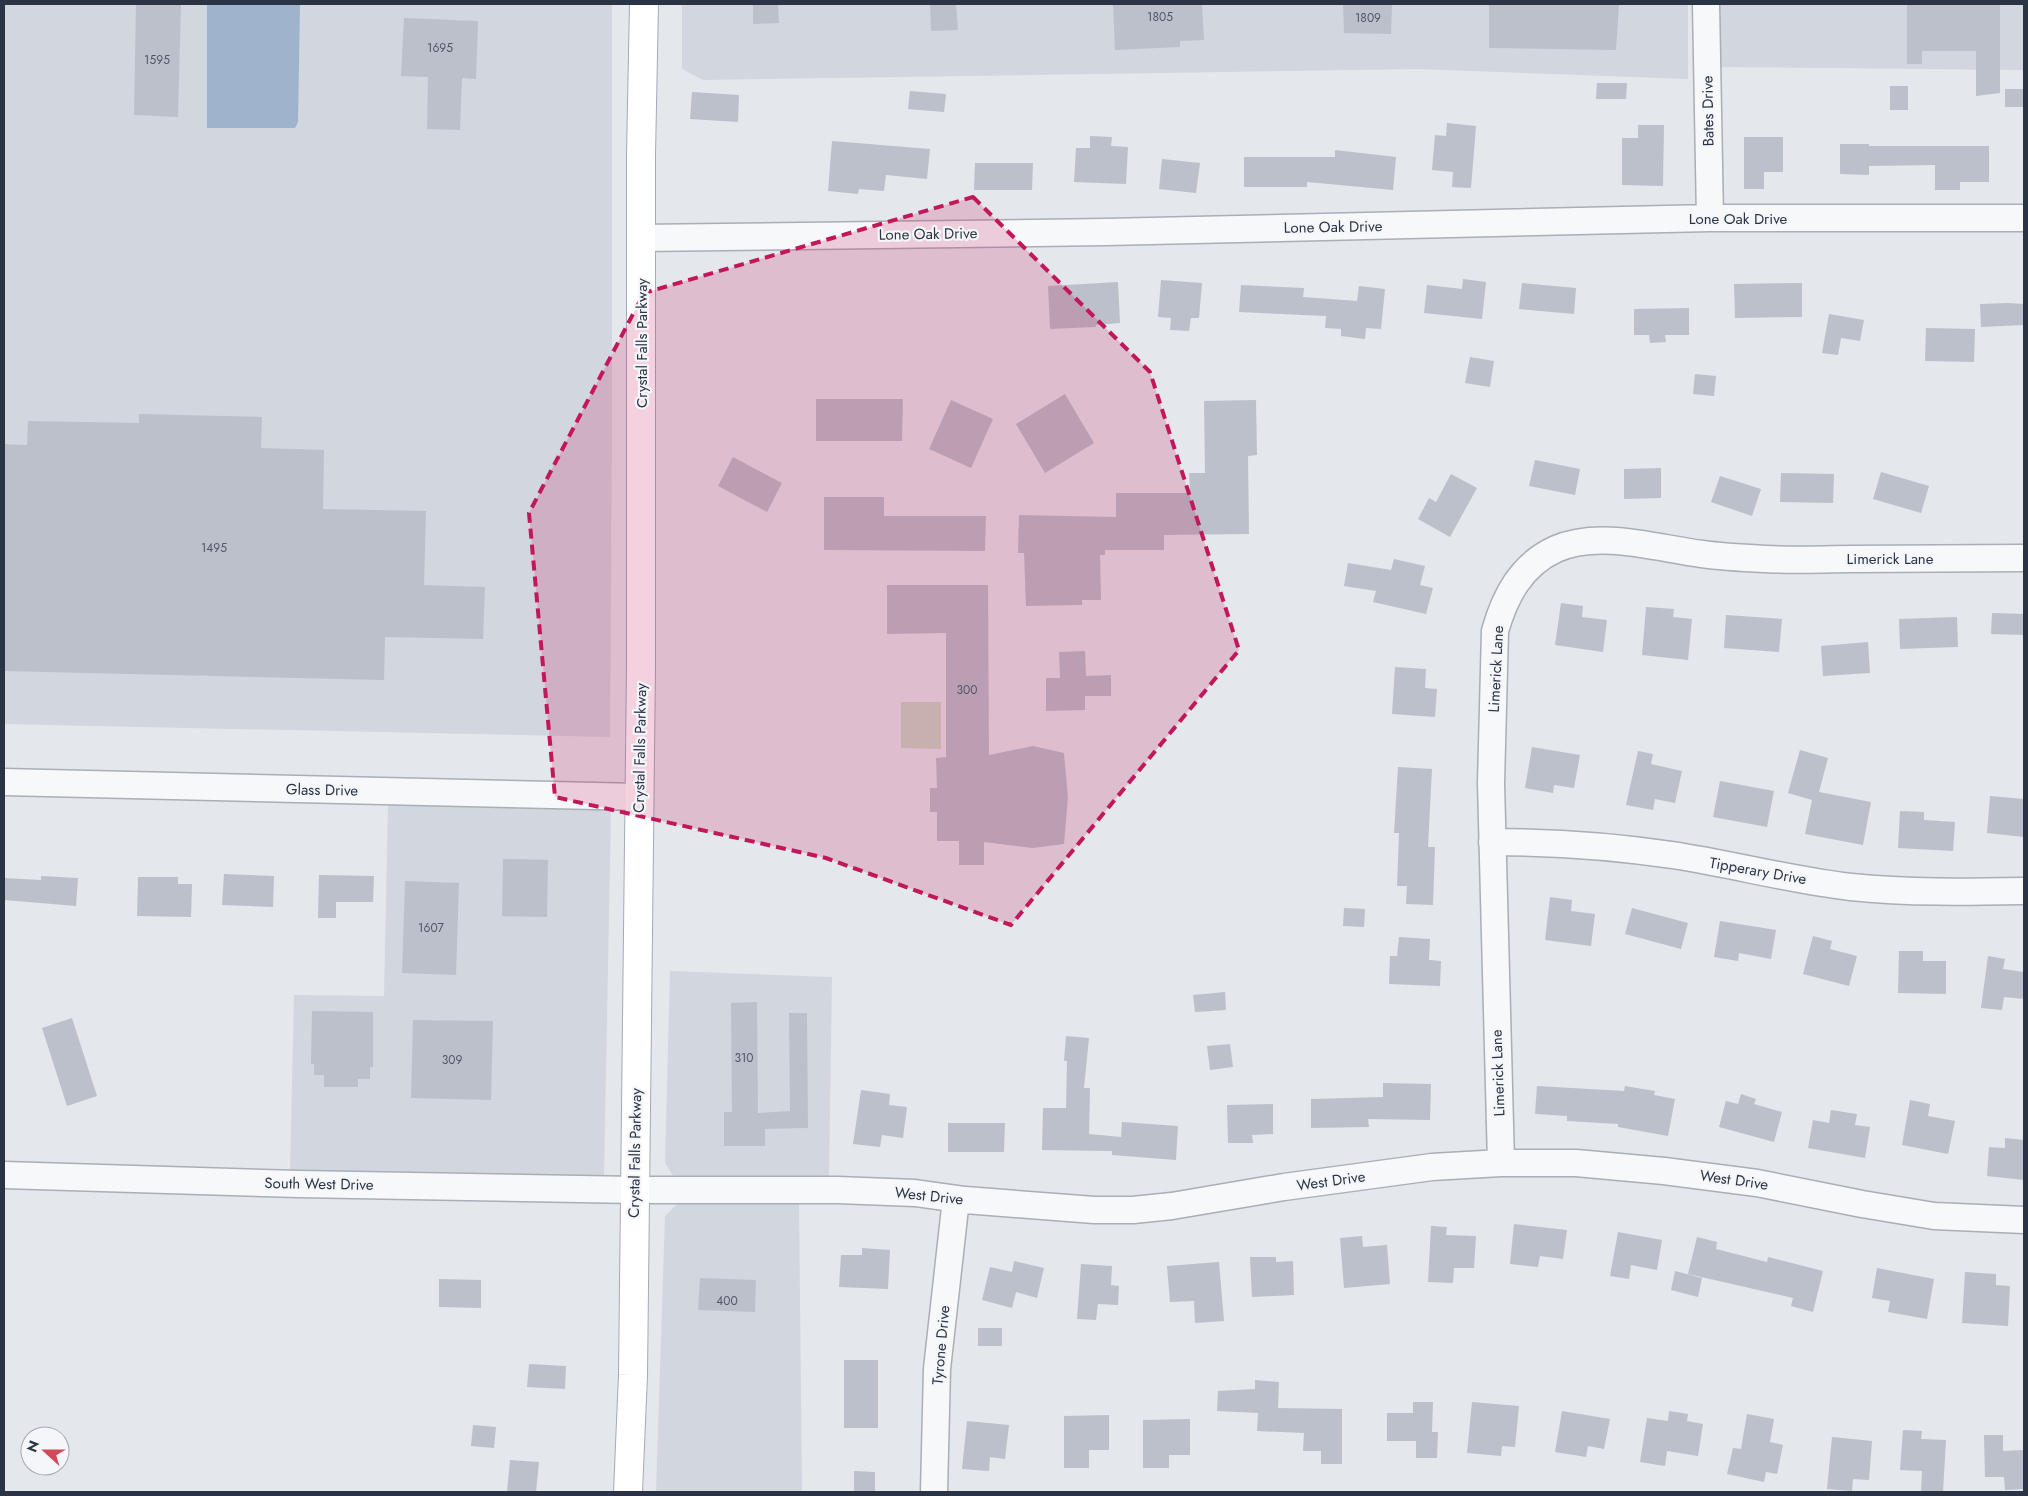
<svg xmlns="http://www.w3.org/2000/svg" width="2028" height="1496" font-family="Jost,sans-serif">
  <rect width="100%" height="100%" fill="#e4e7ec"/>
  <path fill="#d2d6de" d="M4,4H612V442L610,737L4,724Z
    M682,4H1688V79L1417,69L703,80L682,69Z
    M1720,4H2024V70L1720,67Z
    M388,805L611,808L604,1176L290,1171L294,995L384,996Z
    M670,971L832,977L829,1179L674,1177L665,1163Z
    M678,1203H799L802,1492H656L665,1216Z"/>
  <path fill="#c9d6c5" d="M901,702H941V749L901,748Z"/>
  <path fill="#9fb4cc" d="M207,4H300L298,122L295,128H207Z"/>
  <path fill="#bbc0ca" d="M136,4H181L178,117L134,115Z
    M753,4H778L779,23L753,24Z
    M930,4H956L958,30L931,31Z
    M1113,4H1202L1204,40L1180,41V47L1115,50Z
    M1343,4H1392L1391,34L1344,33Z
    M1489,4H1619L1616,50L1489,48Z
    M1907,4H2000V93L1976,96V51H1922V64H1907Z
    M404,18L478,21L476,79L462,78L460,130L427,129L428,77L401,76Z
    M1597,83H1627L1626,99H1596Z
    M1890,86H1908V110H1890Z
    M2005,89H2024V107H2005Z
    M910,91L946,94L944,112L908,109Z
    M692,92L739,95L738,122L690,119Z
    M1447,123L1476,126L1471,188L1452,187L1453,172L1432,170L1435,135L1446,136Z
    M1638,125H1664L1663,186L1622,185V138H1638Z
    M1090,136L1112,137L1111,146L1128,147L1126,184L1074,182L1076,148H1090Z
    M1744,137H1783V172H1764V189H1744Z
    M832,141L930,149L927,179L886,175L884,191L859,189L858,194L828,191Z
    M1840,144H1869V146H1989V182H1960V190H1935V165L1869,166V175L1840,174Z
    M1335,150L1396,157L1393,190L1307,182V187H1244V157H1335Z
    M1162,159L1200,163L1196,193L1159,189Z
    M975,163H1033L1032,190H974Z
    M1463,279L1486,282L1482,319L1424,313L1427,285L1462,289Z
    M1161,280L1202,283L1199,318H1191L1189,331L1170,330L1171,318L1158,317Z
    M1118,282L1120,323L1096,325V327L1050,329L1048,286Z
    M1522,283L1576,288L1574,314L1519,309Z
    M1802,283V317L1735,318L1734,284Z
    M1241,285L1304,288L1303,297L1357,301L1359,286L1385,289L1381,329L1366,328L1365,339L1341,336V329L1325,328L1326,316L1239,312Z
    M2008,303L2024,304V325L1981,327L1980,304Z
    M1689,308V335H1665L1666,342L1650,343L1649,335H1634V309Z
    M1829,314L1864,320L1860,341L1841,338L1838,355L1822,353Z
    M1926,328L1975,329L1974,362L1925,361Z
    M1470,357L1494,361L1490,387L1465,383Z
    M1695,374L1716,376L1714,396L1693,394Z
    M1065,394L1094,443L1045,473L1016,424Z
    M816,399H903L902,441H816Z
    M951,400L993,419L971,468L929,449Z
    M1256,400L1257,455L1248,456L1249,534L1164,535V550H1105V555H1100L1101,600H1082V605L1026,606L1024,553H1018L1019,515L1116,517V493H1190L1189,473H1205L1204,401Z
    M139,414L262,417L261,448L324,450L323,509L426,511L424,585L485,587L483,639L385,637L384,680L4,671V444L27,445L28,421L139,423Z
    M733,457L782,483L767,512L718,486Z
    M1535,460L1580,469L1575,495L1529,486Z
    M1661,468V498L1624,499V469Z
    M1881,472L1929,486L1921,513L1873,499Z
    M1781,473L1834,474L1833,503L1780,502Z
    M1451,474L1477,488L1450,537L1418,519L1429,498L1436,502Z
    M1720,476L1761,489L1752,516L1711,502Z
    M824,497H884V516H986L985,551L824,550Z
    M1394,559L1425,566L1420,585L1433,588L1426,614L1373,602L1376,591L1344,586L1348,563L1391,570Z
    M887,585H988L989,755L1033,746L1064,753L1068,797L1064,844L1033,848L984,842V865H959V841H937V812H930V788H937L936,758L946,757V633L887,634Z
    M1561,603L1583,606L1582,617L1607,620L1603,652L1555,645Z
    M1646,607L1674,609L1673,617L1692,619L1688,660L1642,655Z
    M1992,613L2024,614V635L1991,634Z
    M1726,615L1782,619L1779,652L1724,648Z
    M1957,617L1958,647L1900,649L1899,619Z
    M1868,642L1870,673L1823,676L1821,646Z
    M1085,651L1086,676L1111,675V696H1085V710L1046,711V678H1060L1059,652Z
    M1395,667L1426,669L1425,688L1437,689L1435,717L1392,714Z
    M1532,747L1580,755L1574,788L1554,785L1553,793L1525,788Z
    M1800,750L1828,758L1819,792L1871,802L1863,845L1805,834L1812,800L1788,793Z
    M1638,751L1653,754L1651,764L1682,771L1675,803L1655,799L1653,810L1626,805Z
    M1398,767L1432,769L1428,847H1435L1433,905L1406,904L1407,886H1397L1399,833H1394Z
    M1720,781L1774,791L1767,827L1713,817Z
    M1990,796L2024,799V837L1987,833Z
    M1900,811L1924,812V820L1955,822L1953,851L1898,848Z
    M503,859L548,860L547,917L502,916Z
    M224,874L274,876L273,907L222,905Z
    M319,875L374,876L373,902H336V918H318Z
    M41,876L78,878L76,906L4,900V878L41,880Z
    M138,877H178V884H192L191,917L137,916Z
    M405,881L459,883L456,975L402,973Z
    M1550,897L1572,900L1571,911L1595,914L1591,946L1545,940Z
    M1344,908L1365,909L1364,927L1343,926Z
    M1632,908L1688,923L1681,949L1625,934Z
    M1720,921L1776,930L1771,959L1739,953L1738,961L1714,957Z
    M1813,936L1832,941L1830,949L1857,956L1849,986L1803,974Z
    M1399,937L1430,939L1429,960L1441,961L1440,986L1389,984L1390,956H1397Z
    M1899,951H1923V961H1946V994L1898,993Z
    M1988,956L2005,959L2003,969L2024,972V999L2004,997L2002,1010L1981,1008Z
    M1225,992L1226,1010L1195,1012L1193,995Z
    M757,1002L758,1113L790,1111L789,1013H807L808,1128L765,1129V1146H724V1112H732L731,1003Z
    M312,1011L373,1012V1067H370V1079H358V1087H324V1075H314V1064H311Z
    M72,1018L97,1096L67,1106L42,1028Z
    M413,1020L493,1021L491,1100L411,1098Z
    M1066,1036L1089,1038L1084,1088H1090L1089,1134L1121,1137L1122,1122L1178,1126L1176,1160L1112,1155V1151L1042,1150L1043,1108H1066L1067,1061H1064Z
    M1230,1044L1233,1067L1210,1070L1207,1046Z
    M1383,1083L1431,1084L1430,1120L1368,1119L1369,1127L1311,1128V1099L1383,1097Z
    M1537,1086L1624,1091L1625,1086L1655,1091L1654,1095L1675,1099L1668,1136L1618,1127V1124L1567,1121V1116L1535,1114Z
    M861,1090L890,1094L889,1105L907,1107L903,1138L882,1135L880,1147L853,1144Z
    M1741,1094L1756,1099L1754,1104L1782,1112L1774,1142L1719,1127L1726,1101L1738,1104Z
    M1910,1100L1930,1104L1928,1116L1955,1121L1948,1154L1902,1145Z
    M1273,1104V1134L1252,1135L1253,1143H1228L1227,1105Z
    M1831,1110L1857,1114L1855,1125L1870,1127L1865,1158L1808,1148L1813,1120L1829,1123Z
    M948,1123H1005L1004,1152H948Z
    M2005,1138L2024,1140V1180L1987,1176L1989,1147L2005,1148Z
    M1514,1224L1567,1230L1563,1259L1540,1256L1538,1267L1510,1264Z
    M1431,1226L1447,1227L1446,1235L1476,1236L1474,1268H1454L1453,1283L1428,1282Z
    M1618,1232L1662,1240L1657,1270L1631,1265L1629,1279L1610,1276Z
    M1362,1236L1363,1247L1387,1245L1390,1284L1344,1288L1340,1238Z
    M1697,1237L1717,1242L1716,1249L1767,1262L1768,1257L1823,1271L1813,1312L1791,1306L1793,1298L1688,1274Z
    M862,1248L890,1250L888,1289L839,1287L841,1255H862Z
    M1250,1257H1276V1262L1293,1261L1294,1295L1252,1297Z
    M1014,1261L1044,1268L1037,1298L1016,1292L1012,1308L982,1300L990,1267L1012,1272Z
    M1219,1262L1224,1321L1195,1323L1194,1301L1170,1302L1167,1266Z
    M1081,1264L1112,1266L1111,1285L1119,1286L1118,1305L1098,1304L1096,1320L1077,1319Z
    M1877,1268L1934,1279L1927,1319L1888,1312L1890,1301L1872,1298Z
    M1675,1271L1702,1278L1698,1297L1671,1290Z
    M1965,1272L1996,1274V1285L2010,1286L2008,1326L1962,1323Z
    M700,1278L756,1280L755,1312L698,1310Z
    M439,1279L481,1280V1308L439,1307Z
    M978,1328H1002V1346H978Z
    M844,1360H878V1428H844Z
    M529,1364L566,1366L565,1389L527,1387Z
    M1255,1380L1279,1382L1278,1408L1342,1409V1464H1321V1451H1303L1304,1433L1257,1431L1258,1413L1217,1411L1218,1391L1255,1389Z
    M1413,1402H1433L1432,1432H1438L1437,1458H1416V1441H1387V1413H1413Z
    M1472,1402L1519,1406L1515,1447L1502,1446L1501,1456L1467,1453Z
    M1562,1411L1610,1419L1604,1449L1588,1446L1586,1457L1555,1452Z
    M1669,1411L1688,1414L1687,1421L1703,1424L1698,1456L1667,1451L1665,1466L1640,1462L1647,1418L1668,1421Z
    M1747,1414L1774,1419L1770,1442L1783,1445L1777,1474L1766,1472L1764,1482L1727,1474L1733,1448L1741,1449Z
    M1109,1415V1450H1089V1468H1064V1416Z
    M1190,1419V1455H1169V1468H1143V1420Z
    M967,1421L1009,1425L1005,1459L990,1457L989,1471L962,1469Z
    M473,1425L496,1427L494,1448L471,1446Z
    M1903,1430L1922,1431L1921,1439L1946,1440L1943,1492H1921L1922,1471L1900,1470Z
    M1984,1435H2003V1451L2024,1450V1489L2005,1490L2004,1477H1985Z
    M1832,1437L1872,1441L1869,1480L1853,1479L1852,1491L1827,1489Z
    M510,1460L539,1462L536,1492H507Z
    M854,1471L875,1472V1492H854Z"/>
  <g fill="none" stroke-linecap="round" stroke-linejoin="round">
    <g stroke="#a9aeb7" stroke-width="29">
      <path id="minor" d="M1706,4L1710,218
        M641,238L1106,232L1710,218H2024
        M4,782L639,797
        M1492,842C1552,842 1612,846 1672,855C1732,864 1790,880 1851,887C1909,893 1966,892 2024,891
        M1501,1163L1491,783L1495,631C1505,596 1521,565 1556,549C1600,530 1656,548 1702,554C1723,557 1745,558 1766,559C1795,561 1824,559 1853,559C1910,559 1967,558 2024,558
        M4,1175L298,1184L635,1190H837L915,1193L965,1200L1094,1210H1133L1172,1206L1284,1187L1432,1167L1501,1163H1576L1664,1171L1757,1183L1862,1204L1934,1216L2024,1220
        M934,1492L937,1369L956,1199"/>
    </g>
    <g stroke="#a3abb8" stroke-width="30">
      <path id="major" d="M628,1492L633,1375L641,666V155L644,4"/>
    </g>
    <use href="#minor" stroke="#f7f8fa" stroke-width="26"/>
    <use href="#major" stroke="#fff" stroke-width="28"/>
  </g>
  <path fill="#c2185b" fill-opacity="0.2" stroke="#c2185b" stroke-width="4" stroke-dasharray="10 6" stroke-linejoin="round" d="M973,197L1150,372L1239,650L1011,925L826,858L555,797L529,513L644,293Z"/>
  <g text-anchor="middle" stroke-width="4.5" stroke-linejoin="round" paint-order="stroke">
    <g font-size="12" fill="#4f5766">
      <text x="1160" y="21">1805</text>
      <text x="1368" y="22">1809</text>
      <text x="440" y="52">1695</text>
      <text x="157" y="64">1595</text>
      <text x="214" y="552">1495</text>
      <text x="967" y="694">300</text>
      <text x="431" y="932">1607</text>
      <text x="744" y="1062">310</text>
      <text x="452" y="1064">309</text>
      <text x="727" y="1305">400</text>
    </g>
    <g font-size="15" fill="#2b3445" stroke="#f4f6f9">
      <text transform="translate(1708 111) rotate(-91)" y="5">Bates Drive</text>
      <text x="1738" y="224">Lone Oak Drive</text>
      <text transform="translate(1333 227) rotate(-1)" y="5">Lone Oak Drive</text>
      <text transform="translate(928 234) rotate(-1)" y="5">Lone Oak Drive</text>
      <text transform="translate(642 343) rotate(-90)" y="5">Crystal Falls Parkway</text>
      <text x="1890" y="564">Limerick Lane</text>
      <text transform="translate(1496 669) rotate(-87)" y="5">Limerick Lane</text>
      <text transform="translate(640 748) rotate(-89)" y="5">Crystal Falls Parkway</text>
      <text transform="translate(322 790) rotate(1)" y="5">Glass Drive</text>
      <text transform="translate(1758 871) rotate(10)" y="5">Tipperary Drive</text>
      <text transform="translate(1498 1073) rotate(-92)" y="5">Limerick Lane</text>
      <text transform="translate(635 1153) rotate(-89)" y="5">Crystal Falls Parkway</text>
      <text transform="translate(1734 1180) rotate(8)" y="5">West Drive</text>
      <text transform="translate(1331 1181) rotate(-8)" y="5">West Drive</text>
      <text transform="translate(319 1184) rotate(1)" y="5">South West Drive</text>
      <text transform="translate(929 1196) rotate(6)" y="5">West Drive</text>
      <text transform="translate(941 1345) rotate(-85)" y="5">Tyrone Drive</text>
    </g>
  </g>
  <rect width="2028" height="1496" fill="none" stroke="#2b3445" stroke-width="10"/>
  <g transform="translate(45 1451) rotate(291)"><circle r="24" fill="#f4f6f9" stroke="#a4a8b1"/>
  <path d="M0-4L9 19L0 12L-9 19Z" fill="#d1495b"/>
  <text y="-8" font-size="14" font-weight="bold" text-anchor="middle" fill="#2b3445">N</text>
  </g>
</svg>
